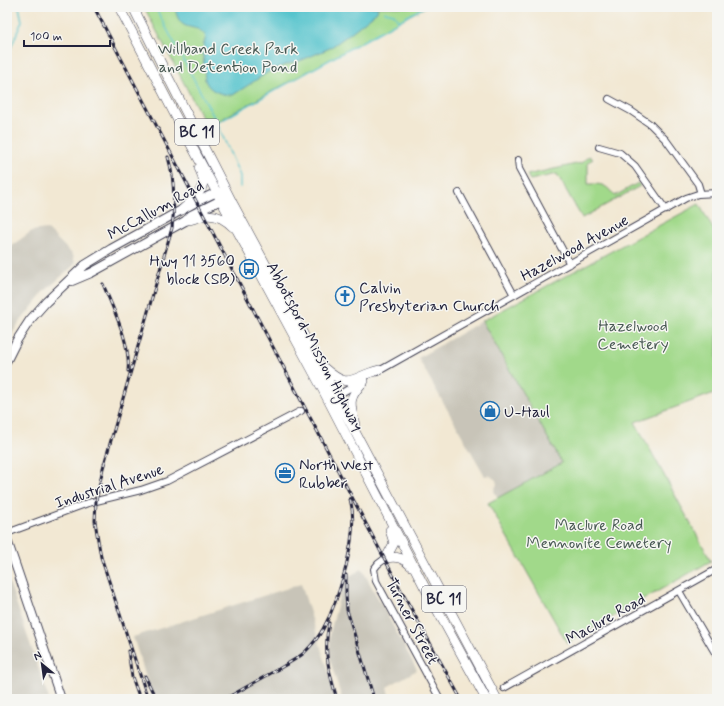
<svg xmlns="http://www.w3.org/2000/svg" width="724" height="706" font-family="Mynerve,sans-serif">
  <rect width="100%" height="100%" fill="#f6f6f2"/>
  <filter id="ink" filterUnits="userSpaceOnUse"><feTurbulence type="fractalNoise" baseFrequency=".025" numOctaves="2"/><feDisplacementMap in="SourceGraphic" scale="8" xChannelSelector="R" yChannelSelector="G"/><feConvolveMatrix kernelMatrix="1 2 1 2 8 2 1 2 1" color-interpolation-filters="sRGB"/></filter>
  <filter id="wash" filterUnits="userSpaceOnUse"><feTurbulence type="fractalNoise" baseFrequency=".012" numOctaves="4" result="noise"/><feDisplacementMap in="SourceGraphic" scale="16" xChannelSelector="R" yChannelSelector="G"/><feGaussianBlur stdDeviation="0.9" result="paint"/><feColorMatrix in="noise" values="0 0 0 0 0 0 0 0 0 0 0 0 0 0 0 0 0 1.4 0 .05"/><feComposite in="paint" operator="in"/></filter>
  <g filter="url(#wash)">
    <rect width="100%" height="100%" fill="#f2e8d3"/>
    <path fill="#c8c4b8" d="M47,229L73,255L75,264L44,292L16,327L7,344V249L32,231Z
      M482,321L562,463L498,498L494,491L497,484L496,480L489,475L485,476L418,358Z
      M362,569L417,670L387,687L390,699H342L330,660V633L344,579Z
      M7,576L49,699H7Z
      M301,584L337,699H153L133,637Z"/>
    <path fill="#a1d98a" stroke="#627e62" d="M144,7H425L207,127Z
      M589,156L593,159L588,162V184C603,184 605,184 615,196L638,183L640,186L582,218L557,174L530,180L527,175L581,163Z
      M699,204L717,236V392L635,422L711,561L567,643L488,503L562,463L482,321Z"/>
    <path fill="#56c4cd" stroke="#3c7384" d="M175,7H318L327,10L339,7H378L377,12L344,38L330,48L302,60L273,69L233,95C223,95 209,92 205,80C204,76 205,71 204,67C203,59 203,51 204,43C205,39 207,37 204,34C195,22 179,35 175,7Z"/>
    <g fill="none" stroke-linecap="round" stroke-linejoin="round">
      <path stroke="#56c4cd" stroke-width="1.5" d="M155,7L176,46
        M385,12L394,14L399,21
        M7,57L22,21L19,7
        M182,57L217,123L240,176V187
        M217,123L424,7"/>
    </g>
  </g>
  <g filter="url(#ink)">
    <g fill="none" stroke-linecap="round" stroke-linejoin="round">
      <g stroke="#414052" stroke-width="8">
        <path id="minor" d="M609,99L631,111L650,124L666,140L698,184L701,194
          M599,147L620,153L635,166L666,210
          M518,160L519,169L570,264
          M459,193L514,295
          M377,372L686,198L698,194L717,193
          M336,396L359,383
          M7,533L88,503L141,490L167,481L301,411
          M386,558L378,564L374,569L376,581L440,699
          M679,591L717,656
          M504,688L717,569"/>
      </g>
      <g stroke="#414052" stroke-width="10">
        <path id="major" d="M72,281L91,273L187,220L191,215L221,200L223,196
          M7,360L17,340L30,320L46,302L85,265L111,249L196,202L217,192L223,191
          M7,540L61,699"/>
      </g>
      <g stroke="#414052" stroke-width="10">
        <path id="highway" d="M119,7L174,113L323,390L423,584L486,699
          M133,7L166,73L234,206L293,315L497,699
          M182,210C189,203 203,193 203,181C203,177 201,172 199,168
          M187,220C193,220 197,217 203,216C215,213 225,219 233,227
          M323,367C351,392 350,377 379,370
          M355,425C350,403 347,399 364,381
          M386,558L394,543L390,530
          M386,558C397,556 404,558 411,566"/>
      </g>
      <use href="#minor" stroke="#fff" stroke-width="6"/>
      <use href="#major" stroke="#fff" stroke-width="8"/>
      <use href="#highway" stroke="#fff" stroke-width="9"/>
      <g stroke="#22223b" stroke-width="3">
        <path id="rail" d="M94,7L403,594L461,699
          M103,284C113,309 131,343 128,371
          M346,575V595L347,610L374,699
          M329,623C323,651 329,673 337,699
          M128,651L132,677L140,699
          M145,676L156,699
          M148,699L101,557L98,540L95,521L96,501L103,468L172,228C175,203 175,180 168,157
          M225,699C241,690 257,681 273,672C283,666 294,661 304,653C311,646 318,638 323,629C339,600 360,532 350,499"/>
      </g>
      <use href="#rail" stroke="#f6f6f2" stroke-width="1.5" stroke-dasharray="4.5" stroke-linecap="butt"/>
    </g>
  </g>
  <defs>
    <g id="bus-ring" transform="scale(1)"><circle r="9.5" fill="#f6f6f2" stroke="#1f6fb2" stroke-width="1.5"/><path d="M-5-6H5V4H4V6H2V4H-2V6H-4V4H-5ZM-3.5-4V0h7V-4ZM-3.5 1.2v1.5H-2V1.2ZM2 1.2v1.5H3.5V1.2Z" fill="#1f6fb2"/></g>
    <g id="church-ring" transform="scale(1)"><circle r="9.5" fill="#f6f6f2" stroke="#1f6fb2" stroke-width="1.5"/><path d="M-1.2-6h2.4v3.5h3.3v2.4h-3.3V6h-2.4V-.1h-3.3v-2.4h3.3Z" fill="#1f6fb2"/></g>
    <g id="shop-ring" transform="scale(1)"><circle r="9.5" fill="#f6f6f2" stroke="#1f6fb2" stroke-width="1.5"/><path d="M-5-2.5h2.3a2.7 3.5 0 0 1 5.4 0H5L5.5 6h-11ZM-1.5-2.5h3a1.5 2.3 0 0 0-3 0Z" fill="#1f6fb2"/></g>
    <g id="office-ring" transform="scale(1)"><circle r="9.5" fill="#f6f6f2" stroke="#1f6fb2" stroke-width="1.5"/><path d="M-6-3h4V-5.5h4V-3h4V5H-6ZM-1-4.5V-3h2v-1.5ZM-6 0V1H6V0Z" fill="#1f6fb2"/></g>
  </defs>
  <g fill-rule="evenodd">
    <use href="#bus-ring" x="249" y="269"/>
    <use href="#church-ring" x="345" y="296"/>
    <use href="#shop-ring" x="490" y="411"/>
    <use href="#office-ring" x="285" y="473"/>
  </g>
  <g text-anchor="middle" stroke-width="3" stroke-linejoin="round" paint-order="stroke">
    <g fill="#f6f6f2" stroke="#626272" stroke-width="1">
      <rect x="175" y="119" width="44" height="26" rx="3"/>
      <rect x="422" y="586" width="44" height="26" rx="3"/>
    </g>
    <g font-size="15" font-weight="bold" fill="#22223b">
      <text x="197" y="137">BC 11</text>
      <text x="444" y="604">BC 11</text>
    </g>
    <g font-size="16" fill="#485953" stroke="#f6f6f2">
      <text x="228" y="54">Willband Creek Park<tspan x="228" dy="18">and Detention Pond</tspan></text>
      <text x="633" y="331">Hazelwood<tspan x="633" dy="18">Cemetery</tspan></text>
      <text x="599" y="530">Maclure Road<tspan x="599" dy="18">Mennonite Cemetery</tspan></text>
    </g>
    <g font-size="16" fill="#22223b" stroke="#f6f6f2">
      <text transform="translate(155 209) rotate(-29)" y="6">McCallum Road</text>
      <text transform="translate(574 247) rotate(-29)" y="6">Hazelwood Avenue</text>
      <text transform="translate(316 346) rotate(62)" y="6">Abbotsford-Mission Highway</text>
      <text transform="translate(109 485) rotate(-18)" y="6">Industrial Avenue</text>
      <text transform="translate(605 618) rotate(-29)" y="6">Maclure Road</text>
      <text transform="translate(413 621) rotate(62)" y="6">Turner Street</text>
    </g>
    <g font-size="16" fill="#22223b" stroke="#f6f6f2" text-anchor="start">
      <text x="235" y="266" text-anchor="end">Hwy 11 3560<tspan x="235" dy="18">block (SB)</tspan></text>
      <text x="359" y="293">Calvin<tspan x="359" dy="18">Presbyterian Church</tspan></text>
      <text x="504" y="417">U-Haul</text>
      <text x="299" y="470">North West<tspan x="299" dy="18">Rubber</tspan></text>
    </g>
  </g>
  <rect width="724" height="706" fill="none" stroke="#f6f6f2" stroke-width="24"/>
  <g transform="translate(42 664) rotate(331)" stroke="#f6f6f2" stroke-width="3" paint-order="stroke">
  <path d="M0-3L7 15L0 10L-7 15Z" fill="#22223b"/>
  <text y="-6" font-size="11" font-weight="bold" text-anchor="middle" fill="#22223b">N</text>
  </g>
  <path d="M24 40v6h86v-6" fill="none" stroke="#22223b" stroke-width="2"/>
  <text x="30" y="40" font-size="12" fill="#22223b" stroke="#f6f6f2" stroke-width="3" paint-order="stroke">100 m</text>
</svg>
